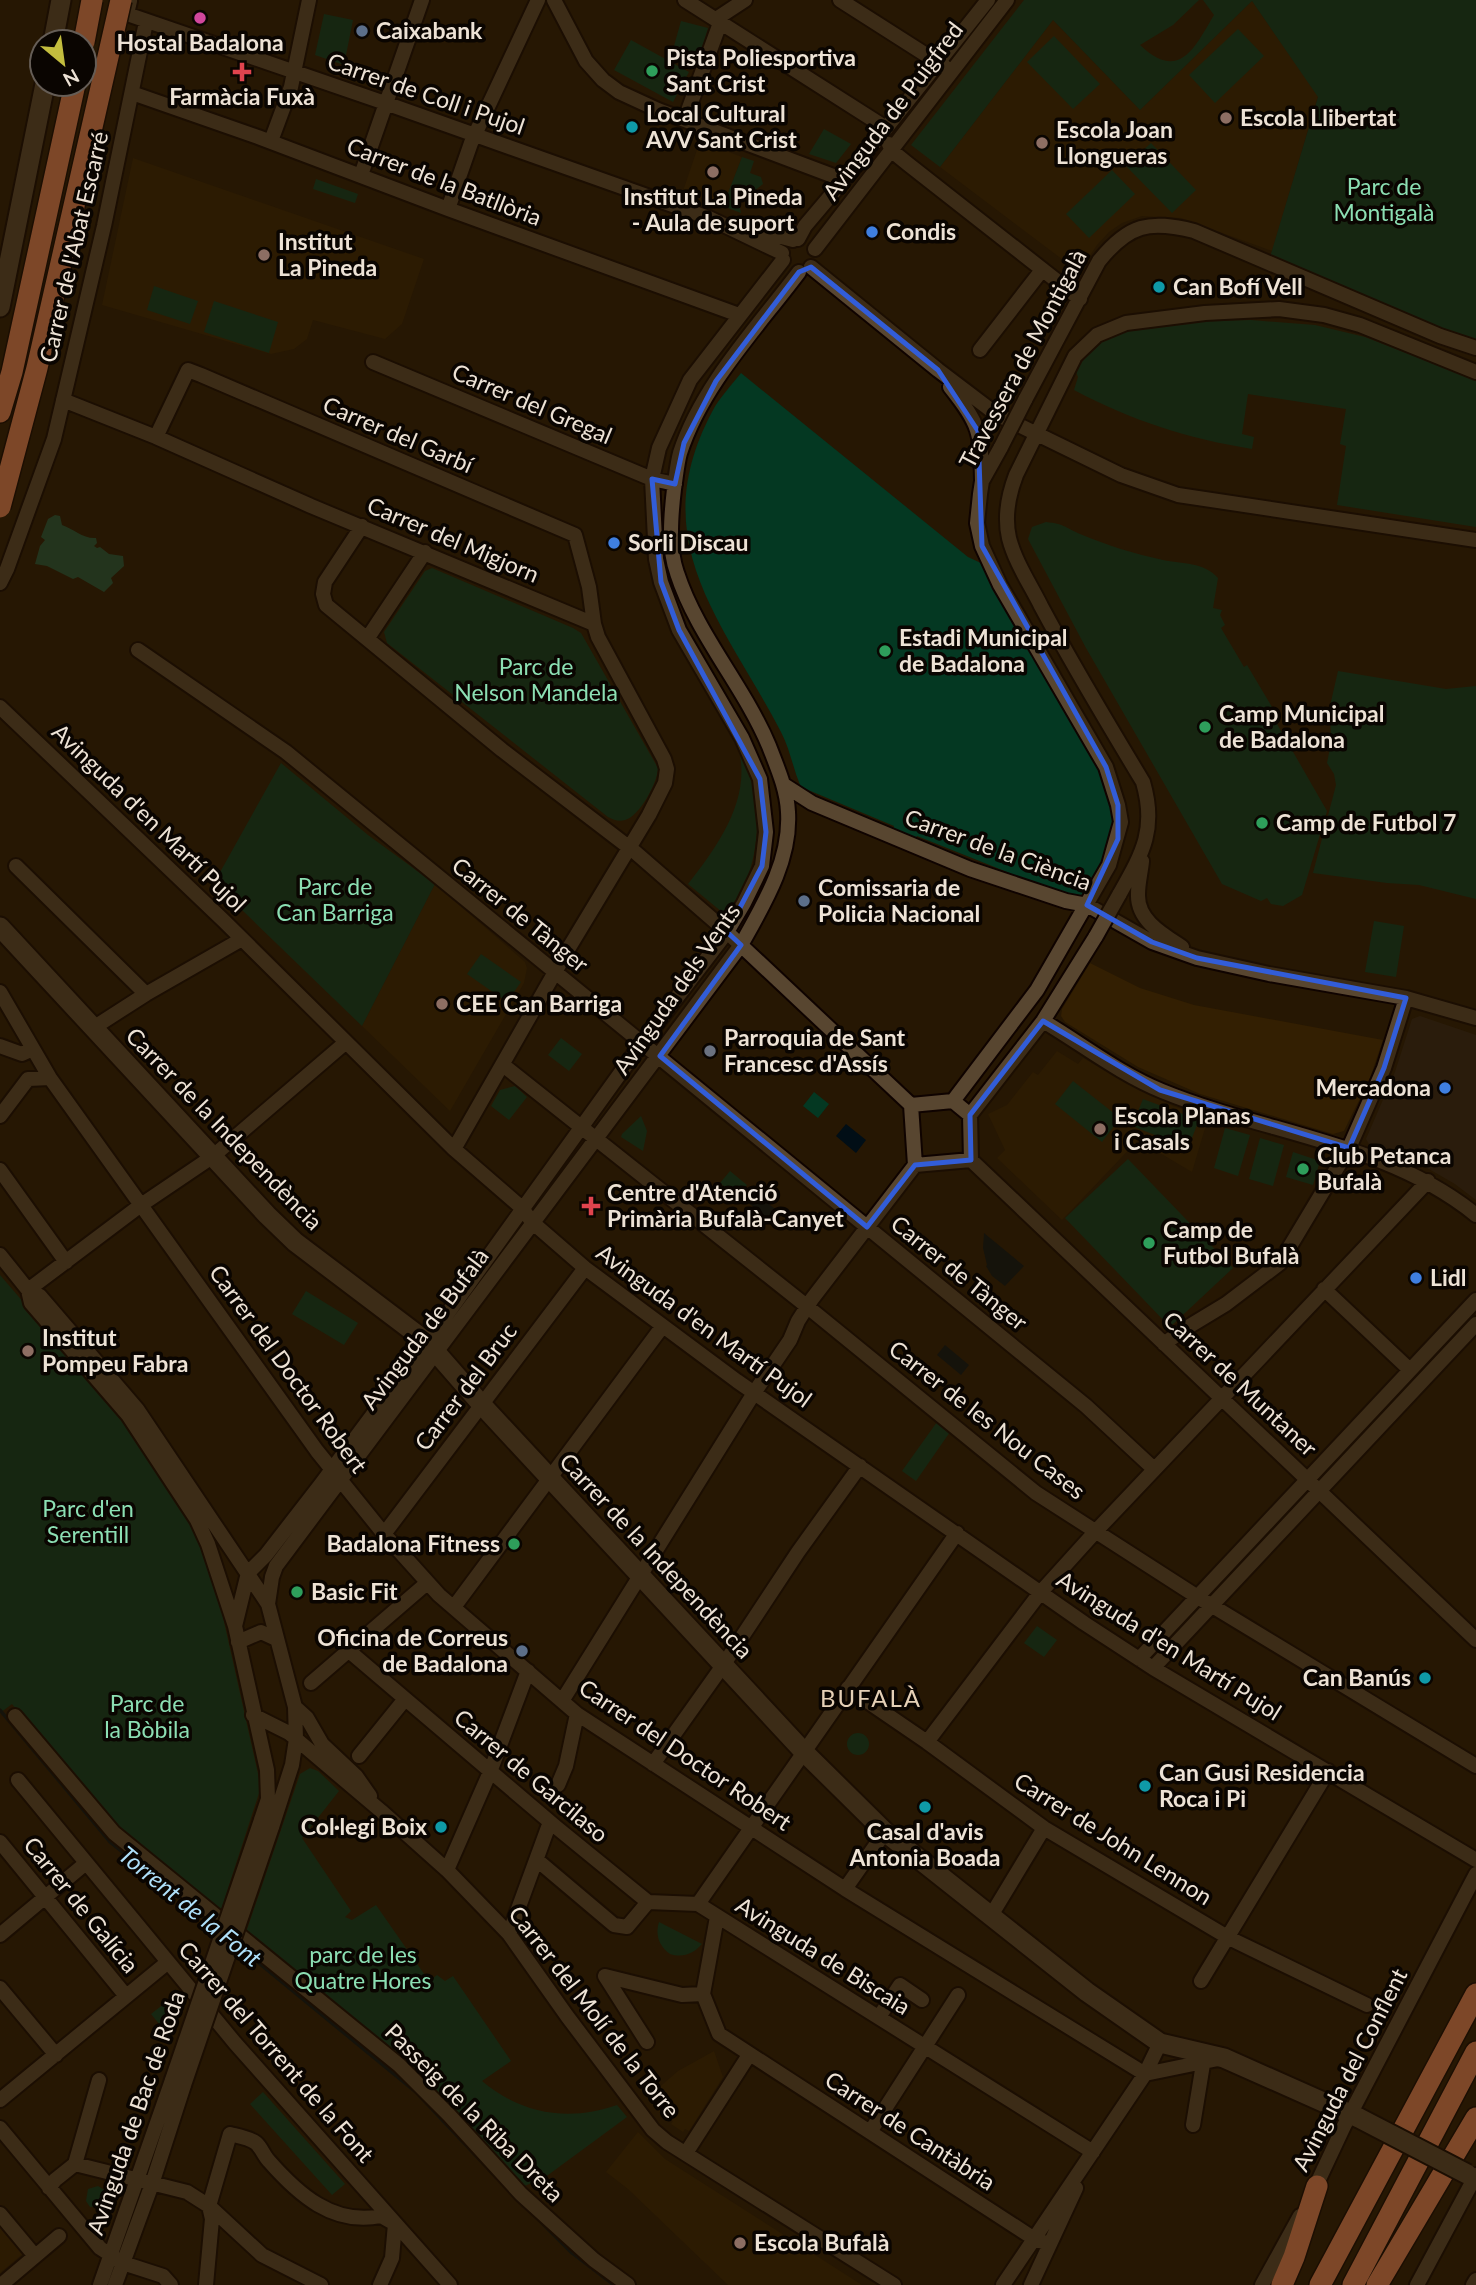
<svg xmlns="http://www.w3.org/2000/svg" width="1476" height="2285" font-family="Lato,sans-serif">
  <rect width="100%" height="100%" fill="#261703"/>
  <path fill="#302317" d="M1420,1016L1476,1035V1200L1455,1184L1429,1169L1407,1157L1369,1144L1366,1139L1395,1072L1412,1019Z"/>
  <path fill="#331f02" d="M1252,1L1318,96L1272,251L1181,218L1142,216L1122,223L1109,232L1097,245L1079,272L940,167L1053,20L1140,110Z
    M700,141L742,157L723,206L683,191Z
    M133,158L424,259L402,324L385,339L313,320L307,339L294,349L271,354L102,305Z
    M435,884L525,962L527,968L524,983L450,1111L362,1026Z
    M1090,963L1140,988L1194,1005L1383,1040L1370,1078L1344,1131L1333,1134L1200,1094L1138,1067L1065,1022L1061,1016L1062,1009Z
    M1057,1051L1078,1064L1083,1058L1136,1088L1173,1106L1208,1118L1192,1172L1138,1140L1062,1220L997,1158L1005,1150L988,1114L1007,1105L1033,1072L1038,1075Z
    M714,2051L723,2077L689,2131L685,2129L683,2132L671,2124L673,2121L659,2112L648,2097L678,2071Z
    M638,2132L665,2159L862,2285H728L628,2189L606,2172Z
    M0,2220L26,2251L0,2273Z"/>
  <path fill="#043822" d="M1024,0H1199L1173,25L1140,45C1179,82 1194,49 1214,15L1203,0H1476V340L1462,337L1270,257L1318,97L1252,1L1140,110L1053,20L940,167L911,145Z
    M324,14L353,20L344,65L315,55Z
    M681,21L708,28L700,55L674,46Z
    M1238,29L1264,56L1215,103L1189,75Z
    M1054,36L1100,84L1073,109L1027,62Z
    M631,40L689,72L673,102L614,70Z
    M824,129L851,144L836,163L809,154Z
    M1151,143L1196,190L1172,213L1126,166Z
    M742,157L754,161L750,173L761,177L763,184L739,203L741,213L723,206Z
    M1112,170L1135,194L1089,238L1066,214Z
    M316,179L358,194L355,203L313,189Z
    M154,286L198,301L190,324L147,310Z
    M214,301L278,322L269,353L204,332Z
    M1251,320L1315,325L1365,337L1476,380V527L1337,505L1346,446L1340,444L1346,409L1248,394L1242,434L1254,437L1252,449C1186,438 1133,421 1074,390L1078,377L1076,372C1083,359 1092,347 1105,340C1140,319 1210,321 1251,320Z
    M741,373L968,557L983,564L1057,690L1107,783L1115,822L1102,866L1086,895L1082,898L1011,878L1012,874L917,836L914,840L893,831L894,826L801,787C793,769 790,749 781,732C724,622 643,542 712,412C719,398 731,386 741,373Z
    M1046,522C1065,524 1064,527 1080,534C1106,545 1135,554 1163,560C1182,564 1204,562 1218,578L1213,608L1222,610L1220,615L1225,625L1221,628L1244,667L1247,665L1272,707L1269,710L1327,811L1302,895L1283,906L1271,904L1267,898L1261,901L1222,884L1086,648L1028,539L1032,527Z
    M432,568L573,628L581,633L658,768C658,782 639,817 625,820C619,822 614,820 608,817L387,643L384,632L425,571Z
    M1338,671L1446,689L1476,686V899L1419,885L1387,883L1313,873L1336,785L1334,774L1327,763L1331,743L1330,706Z
    M741,750C760,794 763,839 745,884C740,896 735,909 722,912L688,884C717,847 751,800 739,751Z
    M281,763L368,835L435,884L362,1026L214,883Z
    M1374,921L1404,926L1396,977L1365,972Z
    M481,954L521,982L507,1002L467,974Z
    M561,1038L582,1054L569,1071L548,1055Z
    M1073,1081L1120,1118L1102,1142L1055,1104Z
    M515,1086L527,1097L509,1120L491,1106L500,1090Z
    M814,1092L829,1104L818,1118L803,1106Z
    M1143,1099L1199,1120L1188,1148L1132,1126Z
    M641,1116L647,1131L643,1151L621,1137L622,1134Z
    M1225,1128L1250,1135L1238,1176L1214,1168Z
    M1260,1138L1284,1145L1273,1186L1249,1179Z
    M1293,1152L1320,1161L1313,1185L1286,1177Z
    M1128,1159L1233,1268L1170,1327L1065,1218Z
    M730,1171L747,1185L737,1197L720,1183Z
    M0,1275L124,1419L202,1541L214,1577L261,1787L220,1913L102,1815L12,1704L0,1713Z
    M306,1291L358,1323L344,1345L292,1314Z
    M937,1422L950,1432L916,1481L902,1471Z
    M1037,1626L1057,1640L1044,1657L1024,1643Z
    M847 1744a11 11 0 1 1 22 0a11 11 0 1 1-22 0Z
    M310,1768L318,1771L339,1791L302,1838L351,1911L345,1917L352,1920L376,1905L429,1981L437,1975L445,1981L453,1976L511,2061L482,2081C521,2114 569,2122 617,2105L627,2117L544,2178L522,2187L450,2108L245,1935L300,1774Z
    M659,1922L702,1944C693,1954 683,1958 670,1954C659,1946 655,1935 659,1922Z
    M174,1996L182,2007L160,2025L151,2014Z
    M263,2092L345,2184L332,2195L250,2104Z
    M98,2186L106,2191L101,2206L90,2207L86,2201L88,2189Z"/>
  <path fill="#20573d" d="M55,515L60,516L62,525C74,529 83,539 96,538L97,543L94,546L97,548L100,547L109,554L123,556L124,566L111,578L113,583L104,592L78,577L73,579L47,566L35,564L40,546L45,540L41,537L48,519Z"/>
  <path fill="#010e16" d="M846,1124L866,1140L856,1153L836,1136Z
    M752,1191L778,1211L770,1221L745,1200Z
    M984,1233L1024,1266L1005,1286L992,1276L986,1266L987,1265L983,1248Z
    M945,1345L969,1365L961,1375L937,1355Z"/>
  <g fill="none" stroke-linecap="round" stroke-linejoin="round">
    <path stroke="#010e16" stroke-width="3.5" d="M0,1710L110,1842L220,1931
      M237,1945L417,2093L496,2177
      M529,2210L571,2252L614,2285"/>
    <g stroke="#0f0300" stroke-width="18">
      <path id="street" d="M554,0L586,61L603,80L619,92L658,110L844,180
        M685,0L886,128
        M840,0L945,67
        M130,1L127,14L388,104L709,218L782,253
        M716,19L745,0
        M132,93L258,137L448,209L739,315
        M685,119L720,23
        M271,141L291,87L309,0
        M889,144L892,151L908,164L1080,299
        M361,175L422,0
        M448,209L471,143L538,0
        M744,227L793,240
        M798,239L805,226L860,161L988,0
        M815,249L1007,0
        M811,267L938,370L996,414L1121,475L1178,495L1476,540
        M980,350L1042,270
        M373,362L652,479L675,484
        M950,387C980,425 981,432 982,480
        M63,400L156,437L311,506L594,624L598,637L664,759L667,769L665,783L649,815L567,951L454,1149
        M1025,400L1099,261C1129,224 1149,220 1194,231L1440,336L1476,348
        M156,437L188,370L201,375L575,535L589,587L594,624
        M362,526L325,582L323,594L326,605L502,750L635,852L727,932L911,1105
        M0,583L7,569L54,439L104,226L146,22
        M367,639L425,552
        M138,650L286,752L1086,1406L1154,1469
        M0,707L224,921L454,1149L522,1208L532,1222L585,1268L737,1381L1084,1623L1153,1668L1476,1860
        M784,785L812,803L970,869L1066,901L1087,905L1152,942L1197,958L1269,974L1406,998L1476,1018
        M1142,861C1141,872 1138,883 1138,894C1137,920 1162,934 1182,947
        M16,866L146,994
        M1119,895C1142,854 1157,830 1143,782C1108,724 1073,666 1041,606C1030,584 1015,562 1009,538C1004,516 1008,496 1016,475L1075,356L1097,335L1126,323L1205,313L1279,309L1324,315L1360,325L1476,372
        M0,992L50,1078L317,1451L384,1534L439,1595L577,1714L845,1889L1145,2074L1223,2058
        M1043,1021C1082,1044 1120,1074 1162,1091C1267,1134 1386,1142 1476,1215
        M93,1028L146,994L242,939
        M0,1046L22,1054L33,1049
        M503,1065L809,1308L1036,1493L1196,1596L1476,1766
        M953,1101L1037,990L1109,865L1121,822L1118,805L1106,767L1000,585L982,546L977,523L980,494L982,481L1001,447
        M911,1105L953,1101L970,1115L971,1160L915,1165
        M911,1105L915,1165
        M970,1115L1043,1021L1096,936
        M0,1116L28,1079L50,1078
        M971,1160L1476,1640
        M0,1170L66,1262
        M0,1255L28,1290L31,1303L128,1415L197,1520L208,1544L235,1626L267,1770L268,1799L261,1820
        M1324,1289L1410,1370
        M28,1290L40,1296L137,1409L268,1604L295,1707L296,1739L292,1765L272,1827
        M28,1290L141,1205L212,1157L345,1043
        M1164,1344L1183,1330L1226,1304L1280,1263L1349,1148L1384,1068L1406,998
        M384,1534L585,1268
        M268,1604L272,1577L276,1566L741,945C764,904 791,860 788,812C787,789 777,767 769,746C744,686 697,635 677,573C668,548 671,515 674,489C676,477 677,464 680,453C702,385 757,328 799,272
        M454,1607L662,1327
        M235,1626L248,1573L266,1555L321,1484L427,1342L642,1043L727,932L744,903L762,866L766,832L760,779L742,738L679,630L661,582L656,559L652,479L659,448L690,380L783,260
        M238,1642L261,1632L276,1639
        M349,1651L556,1827L648,1902L698,1904
        M1139,1659L1476,1300
        M1153,1668L1476,1324
        M311,1683L427,1583
        M848,1688L927,1742L1044,1828L1229,1938L1367,2005
        M562,1701L754,1393L790,1340L798,1321L812,1299L915,1165
        M295,1707L307,1718L322,1744L356,1776L370,1796
        M253,1715L289,1733L381,1811L447,1870L509,1934L567,2016L653,2130L667,2142L894,2285
        M15,1716L114,1833L399,2065L449,2115L521,2194L594,2260L628,2285
        M927,1742L1040,1593L1096,1531L1428,1181
        M359,1756L405,1699
        M653,1764L724,1664L798,1552L860,1466
        M18,1780L235,2043L450,2285
        M558,1785L566,1766L577,1714
        M0,1842L126,1996
        M537,1860L614,1925L627,1927L648,1902
        M447,1870L490,1772L528,1671
        M845,1889L885,1832
        M698,1904L1093,2152
        M698,1904L957,1533
        M992,1914L1044,1828
        M717,1917L703,1994L719,2034L1033,2238L1048,2244
        M509,1934L550,1822
        M0,1935L86,1863
        M1201,1981L1328,1771
        M0,1988L56,2055
        M879,2017L900,1985L922,2000
        M647,2042L605,1976L682,1995L703,1994
        M0,2100L168,1962
        M1193,2125L1203,2064
        M0,2128L100,2248L123,2263L163,2276L171,2285
        M870,2132L958,1995
        M686,2153L749,2055
        M75,2164L99,2080
        M49,2188L55,2180L75,2164L187,2192L209,2206L262,2255L321,2285
        M1313,2192L1344,2126L1476,1874
        M0,2214L35,2256
        M1,2285L59,2236
        M100,2285L172,2080
        M115,2285L152,2184L184,2085
        M206,2285L212,2219L209,2206L230,2134C238,2136 250,2138 256,2143C261,2147 264,2156 269,2161C298,2194 333,2226 381,2216L395,2224L392,2258L380,2285
        M1003,2285L1145,2074L1160,2043
        M1031,2285L1076,2188
        M1262,2285L1300,2216
        M1417,2285L1476,2175
        M1473,2285L1476,2280"/>
    </g>
    <g stroke="#0f0300" stroke-width="23">
      <path id="secondary" d="M53,42L61,0
        M0,307L45,84
        M0,927L267,1215L295,1242L427,1342L482,1405L805,1753L885,1832L1087,1992L1160,2043L1224,2058L1359,2118"/>
    </g>
    <g stroke="#0f0300" stroke-width="24">
      <path id="highway" d="M0,412L12,372L75,84
        M1282,2285L1294,2257L1317,2186
        M1320,2285L1476,1994
        M1353,2285L1476,2052
        M1377,2285L1476,2118"/>
    </g>
    <use href="#street" stroke="#584630" stroke-width="14"/>
    <use href="#secondary" stroke="#584630" stroke-width="19"/>
    <use href="#highway" stroke="#e78255" stroke-width="21"/>
    <g stroke="#0f0300" stroke-width="18" stroke-linecap="butt">
      <path id="street-bridge" d="M1001,447L1025,400
        M1096,936L1119,895
        M172,2080L261,1820
        M184,2085L272,1827"/>
    </g>
    <g stroke="#0f0300" stroke-width="23" stroke-linecap="butt">
      <path id="secondary-bridge" d="M1359,2118L1467,2174"/>
    </g>
    <g stroke="#0f0300" stroke-width="24" stroke-linecap="butt">
      <path id="highway-bridge" d="M84,42L92,0
        M0,507L37,368L121,0"/>
    </g>
    <use href="#street-bridge" stroke="#584630" stroke-width="14"/>
    <use href="#secondary-bridge" stroke="#584630" stroke-width="19"/>
    <use href="#highway-bridge" stroke="#e78255" stroke-width="21"/>
  </g>
  <path d="M0 0H1476V2285H0ZM811,267L938,370L978,431L982,546L1106,767L1118,805V839L1087,905L1152,942L1197,958L1406,998L1384,1068L1349,1148L1160,1090L1043,1021L970,1115L971,1160L915,1165L867,1227L660,1056L741,945L727,932L762,866L766,832L760,779L679,630L661,582L652,479L675,484L684,443L716,381L799,272Z" fill="#261703" fill-opacity=".55" fill-rule="evenodd"/>
  <path fill="none" stroke="#325dd8" stroke-width="5" stroke-linejoin="round" d="M811,267L938,370L978,431L982,546L1106,767L1118,805V839L1087,905L1152,942L1197,958L1406,998L1384,1068L1349,1148L1160,1090L1043,1021L970,1115L971,1160L915,1165L867,1227L660,1056L741,945L727,932L762,866L766,832L760,779L679,630L661,582L652,479L675,484L684,443L716,381L799,272Z"/>
  <circle fill="#d1479c" stroke="#0a0501" stroke-width="2.5" cx="200" cy="18" r="7"/>
  <g fill="#5c6f8a" stroke="#0a0501" stroke-width="2.5">
    <circle cx="362" cy="31" r="7"/>
    <circle cx="804" cy="901" r="7"/>
    <circle cx="522" cy="1651" r="7"/>
  </g>
  <g fill="#2e9e5b" stroke="#0a0501" stroke-width="2.5">
    <circle cx="652" cy="71" r="7"/>
    <circle cx="885" cy="651" r="7"/>
    <circle cx="1205" cy="727" r="7"/>
    <circle cx="1262" cy="823" r="7"/>
    <circle cx="1303" cy="1169" r="7"/>
    <circle cx="1149" cy="1243" r="7"/>
    <circle cx="514" cy="1544" r="7"/>
    <circle cx="297" cy="1592" r="7"/>
  </g>
  <g fill="#e0444e" stroke="#0a0501" stroke-width="2.5">
    <path d="M238.5 61.5h7v7h7v7h-7v7h-7v-7h-7v-7h7z"/>
    <path d="M587.5 1195.5h7v7h7v7h-7v7h-7v-7h-7v-7h7z"/>
  </g>
  <g fill="#8d6e63" stroke="#0a0501" stroke-width="2.5">
    <circle cx="1226" cy="118" r="7"/>
    <circle cx="1042" cy="143" r="7"/>
    <circle cx="713" cy="172" r="7"/>
    <circle cx="264" cy="255" r="7"/>
    <circle cx="442" cy="1004" r="7"/>
    <circle cx="1100" cy="1129" r="7"/>
    <circle cx="28" cy="1351" r="7"/>
    <circle cx="740" cy="2243" r="7"/>
  </g>
  <g fill="#0f9aa8" stroke="#0a0501" stroke-width="2.5">
    <circle cx="632" cy="127" r="7"/>
    <circle cx="1159" cy="287" r="7"/>
    <circle cx="1425" cy="1678" r="7"/>
    <circle cx="1145" cy="1786" r="7"/>
    <circle cx="925" cy="1807" r="7"/>
    <circle cx="441" cy="1827" r="7"/>
  </g>
  <g fill="#3f7fe0" stroke="#0a0501" stroke-width="2.5">
    <circle cx="872" cy="232" r="7"/>
    <circle cx="614" cy="543" r="7"/>
    <circle cx="1445" cy="1088" r="7"/>
    <circle cx="1416" cy="1278" r="7"/>
  </g>
  <circle fill="#6b7280" stroke="#0a0501" stroke-width="2.5" cx="710" cy="1051" r="7"/>
  <g text-anchor="middle" stroke-width="7" stroke-linejoin="round" paint-order="stroke">
    <g font-size="23" font-weight="bold" fill="#ede2d5" stroke="#0a0501" text-anchor="start">
      <text x="376" y="39">Caixabank</text>
      <text x="200" y="51" text-anchor="middle">Hostal Badalona</text>
      <text x="666" y="66">Pista Poliesportiva<tspan x="666" dy="26">Sant Crist</tspan></text>
      <text x="242" y="105" text-anchor="middle">Farmàcia Fuxà</text>
      <text x="646" y="122">Local Cultural<tspan x="646" dy="26">AVV Sant Crist</tspan></text>
      <text x="1240" y="126">Escola Llibertat</text>
      <text x="1056" y="138">Escola Joan<tspan x="1056" dy="26">Llongueras</tspan></text>
      <text x="713" y="205" text-anchor="middle">Institut La Pineda<tspan x="713" dy="26">- Aula de suport</tspan></text>
      <text x="886" y="240">Condis</text>
      <text x="278" y="250">Institut<tspan x="278" dy="26">La Pineda</tspan></text>
      <text x="1173" y="295">Can Bofí Vell</text>
      <text x="628" y="551">Sorli Discau</text>
      <text x="899" y="646">Estadi Municipal<tspan x="899" dy="26">de Badalona</tspan></text>
      <text x="1219" y="722">Camp Municipal<tspan x="1219" dy="26">de Badalona</tspan></text>
      <text x="1276" y="831">Camp de Futbol 7</text>
      <text x="818" y="896">Comissaria de<tspan x="818" dy="26">Policia Nacional</tspan></text>
      <text x="456" y="1012">CEE Can Barriga</text>
      <text x="724" y="1046">Parroquia de Sant<tspan x="724" dy="26">Francesc d'Assís</tspan></text>
      <text x="1431" y="1096" text-anchor="end">Mercadona</text>
      <text x="1114" y="1124">Escola Planas<tspan x="1114" dy="26">i Casals</tspan></text>
      <text x="1317" y="1164">Club Petanca<tspan x="1317" dy="26">Bufalà</tspan></text>
      <text x="607" y="1201">Centre d'Atenció<tspan x="607" dy="26">Primària Bufalà-Canyet</tspan></text>
      <text x="1163" y="1238">Camp de<tspan x="1163" dy="26">Futbol Bufalà</tspan></text>
      <text x="1430" y="1286">Lidl</text>
      <text x="42" y="1346">Institut<tspan x="42" dy="26">Pompeu Fabra</tspan></text>
      <text x="500" y="1552" text-anchor="end">Badalona Fitness</text>
      <text x="311" y="1600">Basic Fit</text>
      <text x="508" y="1646" text-anchor="end">Oficina de Correus<tspan x="508" dy="26">de Badalona</tspan></text>
      <text x="1411" y="1686" text-anchor="end">Can Banús</text>
      <text x="1159" y="1781">Can Gusi Residencia<tspan x="1159" dy="26">Roca i Pi</tspan></text>
      <text x="427" y="1835" text-anchor="end">Col·legi Boix</text>
      <text x="925" y="1840" text-anchor="middle">Casal d'avis<tspan x="925" dy="26">Antonia Boada</tspan></text>
      <text x="754" y="2251">Escola Bufalà</text>
    </g>
    <g font-size="23" fill="#ede2d5" stroke="#0a0501">
      <text transform="translate(426 94) rotate(19)" y="8">Carrer de Coll i Pujol</text>
      <text transform="translate(893 111) rotate(-53)" y="8">Avinguda de Puigfred</text>
      <text transform="translate(444 182) rotate(21)" y="8">Carrer de la Batllòria</text>
      <text transform="translate(74 247) rotate(-77)" y="8">Carrer de l'Abat Escarré</text>
      <text transform="translate(1023 359) rotate(-62)" y="8">Travessera de Montigalà</text>
      <text transform="translate(532 404) rotate(23)" y="8">Carrer del Gregal</text>
      <text transform="translate(398 435) rotate(23)" y="8">Carrer del Garbí</text>
      <text transform="translate(453 540) rotate(23)" y="8">Carrer del Migjorn</text>
      <text transform="translate(149 818) rotate(44)" y="8">Avinguda d'en Martí Pujol</text>
      <text transform="translate(998 850) rotate(20)" y="8">Carrer de la Ciència</text>
      <text transform="translate(520 915) rotate(39)" y="8">Carrer de Tànger</text>
      <text transform="translate(677 989) rotate(-55)" y="8">Avinguda dels Vents</text>
      <text transform="translate(224 1129) rotate(46)" y="8">Carrer de la Independència</text>
      <text transform="translate(959 1273) rotate(39)" y="8">Carrer de Tànger</text>
      <text transform="translate(704 1326) rotate(36)" y="8">Avinguda d'en Martí Pujol</text>
      <text transform="translate(425 1329) rotate(-53)" y="8">Avinguda de Bufalà</text>
      <text transform="translate(288 1369) rotate(54)" y="8">Carrer del Doctor Robert</text>
      <text transform="translate(1240 1384) rotate(43)" y="8">Carrer de Muntaner</text>
      <text transform="translate(466 1387) rotate(-53)" y="8">Carrer del Bruc</text>
      <text transform="translate(987 1420) rotate(38)" y="8">Carrer de les Nou Cases</text>
      <text transform="translate(656 1556) rotate(47)" y="8">Carrer de la Independència</text>
      <text transform="translate(1169 1646) rotate(32)" y="8">Avinguda d'en Martí Pujol</text>
      <text transform="translate(685 1755) rotate(34)" y="8">Carrer del Doctor Robert</text>
      <text transform="translate(531 1776) rotate(40)" y="8">Carrer de Garcilaso</text>
      <text transform="translate(1113 1839) rotate(32)" y="8">Carrer de John Lennon</text>
      <text transform="translate(81 1905) rotate(51)" y="8">Carrer de Galícia</text>
      <text transform="translate(823 1956) rotate(32)" y="8">Avinguda de Biscaia</text>
      <text transform="translate(594 2012) rotate(52)" y="8">Carrer del Molí de la Torre</text>
      <text transform="translate(276 2052) rotate(49)" y="8">Carrer del Torrent de la Font</text>
      <text transform="translate(1350 2070) rotate(-63)" y="8">Avinguda del Conflent</text>
      <text transform="translate(136 2113) rotate(-71)" y="8">Avinguda de Bac de Roda</text>
      <text transform="translate(474 2113) rotate(45)" y="8">Passeig de la Riba Dreta</text>
      <text transform="translate(910 2131) rotate(33)" y="8">Carrer de Cantàbria</text>
    </g>
    <g font-size="23" fill="#8cdfb3" stroke="#0a0501">
      <text x="1384" y="195">Parc de<tspan x="1384" dy="26">Montigalà</tspan></text>
      <text x="536" y="675">Parc de<tspan x="536" dy="26">Nelson Mandela</tspan></text>
      <text x="335" y="895">Parc de<tspan x="335" dy="26">Can Barriga</tspan></text>
      <text x="88" y="1517">Parc d'en<tspan x="88" dy="26">Serentill</tspan></text>
      <text x="147" y="1712">Parc de<tspan x="147" dy="26">la Bòbila</tspan></text>
      <text x="363" y="1963">parc de les<tspan x="363" dy="26">Quatre Hores</tspan></text>
    </g>
    <g font-size="24" letter-spacing="2" fill="#e5d0b6" stroke="#0a0501">
      <text x="871" y="1707">BUFALÀ</text>
    </g>
    <g font-size="24" font-style="italic" fill="#aedff9" stroke="#0a0501">
      <text transform="translate(190 1907) rotate(39)" y="8">Torrent de la Font</text>
    </g>
  </g>
  <g transform="translate(63 63) rotate(151)"><circle r="33" fill="#0a0501" stroke="#655d56" stroke-width="2"/>
  <path d="M0-5L12 26L0 18L-12 26Z" fill="#c3bd3e"/>
  <text y="-10" font-size="19" font-weight="bold" text-anchor="middle" fill="#ede2d5">N</text>
  </g>
</svg>
